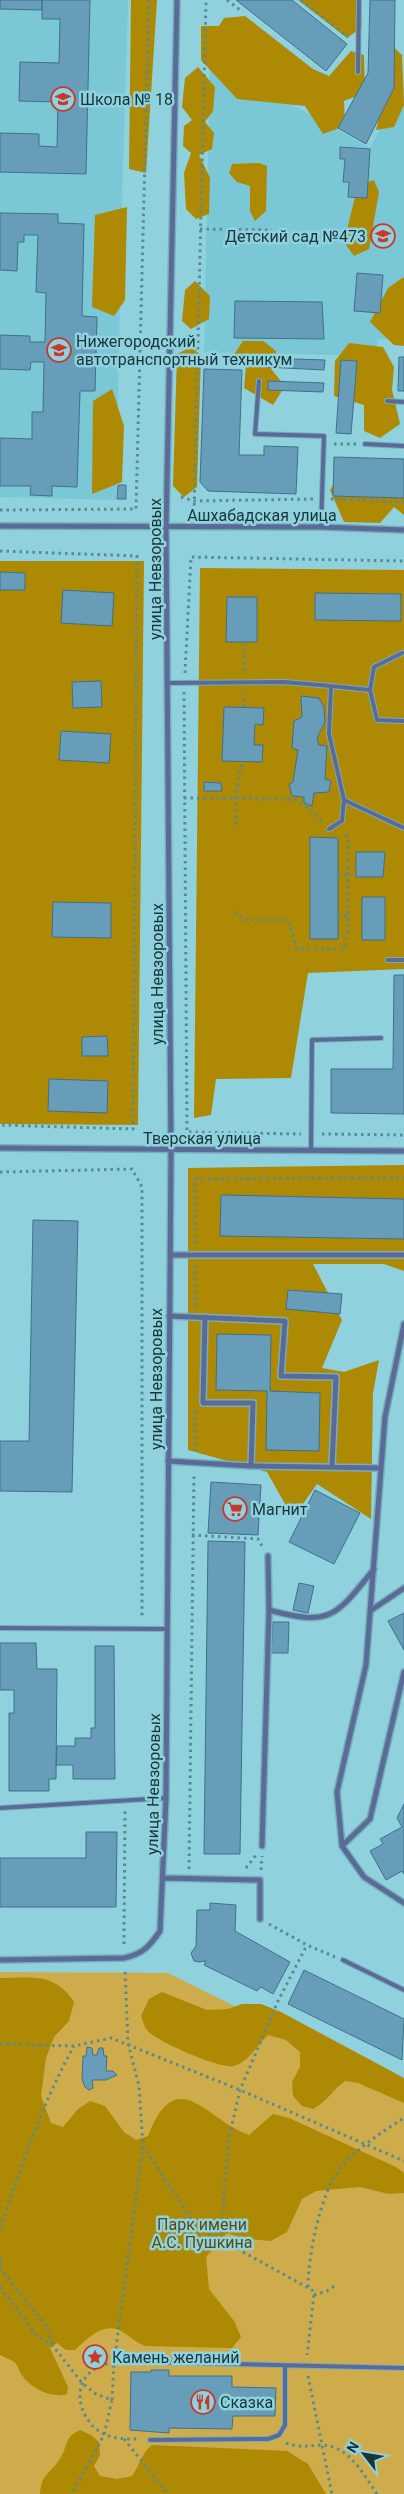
<svg xmlns="http://www.w3.org/2000/svg" width="404" height="2494" font-family="Roboto,sans-serif">
  <rect width="100%" height="100%" fill="#8fd2de"/>
  <path fill="#7ac7d5" d="M0,0H128L122,203L116,500L0,497Z
    M210,59L370,148L401,88H404V340L378,339L374,356L204,352Z"/>
  <path fill="#ceac4b" d="M0,1972L168,1973L404,2090V2494H0Z"/>
  <path fill="#ad8904" d="M131,0H157L146,173L129,169Z
    M298,0H361L362,27L347,38Z
    M245,16L313,69L329,76L351,51L364,55L365,93L344,101L345,126L323,134L305,106L237,99L201,60V26H219L224,18Z
    M385,39L402,55L404,105L394,127L376,130L386,89Z
    M198,67L215,87L213,111L205,122L214,133L212,149L199,155L210,178L209,214L196,219L186,209L184,173L191,153L183,146L184,126L192,120L182,107L185,78Z
    M259,163L267,166L266,211L255,221L250,211V186L237,182L229,173L232,164Z
    M374,180L379,192L369,249L354,256L344,242L358,185Z
    M127,207L125,300L114,316L92,307L95,215Z
    M404,277V346L394,345L370,322L388,288Z
    M195,281L210,296L209,319L191,329L182,321L185,290Z
    M243,341H263L276,351L272,370L285,386L273,405L244,388L246,365L233,356Z
    M349,343L383,347L394,367L392,390L400,424L380,438L364,431V405L334,396L335,361Z
    M191,347L201,355L197,487L184,497L173,486L177,354Z
    M112,389L124,426L122,482L92,494L93,401Z
    M342,471L404,485V515L394,507L380,523L344,522L330,490Z
    M0,561H144L138,1125L0,1124Z
    M200,568L404,570V969L308,973L291,1078L216,1079L211,1115L194,1118Z
    M404,1165V1271L384,1264H313L342,1320L322,1368L344,1372L379,1360L373,1393L371,1519L317,1484L293,1518L267,1472L188,1450V1168Z
    M0,1978C31,1978 55,1972 74,2002L69,2021L54,2037L46,2058L41,2096L51,2123L63,2127L77,2110L90,2101L105,2106L124,2132L136,2140L148,2136C177,2061 207,2121 249,2135L273,2114L289,2118L396,2167L404,2173V2193L389,2194L360,2187L316,2191L302,2199L287,2232L271,2241L247,2239L227,2233L206,2257L209,2289L234,2321L241,2337L232,2348L145,2346C136,2342 132,2338 124,2333C105,2320 89,2337 75,2350H66L57,2343L50,2348L68,2387L67,2394C52,2399 30,2388 22,2375C19,2371 18,2365 14,2362C10,2359 4,2357 0,2355Z
    M162,1992L207,2010L228,2009L242,2004H261L281,2012L404,2078V2103L358,2083L345,2081C331,2091 329,2100 313,2109L302,2106L293,2096L292,2082L300,2067V2052L286,2040L268,2035C257,2045 249,2062 234,2066C222,2070 155,2041 147,2030C144,2027 143,2020 141,2016L149,1999Z
    M80,2430L91,2435L99,2442L100,2455L94,2466L100,2476L117,2479L132,2476C140,2465 141,2453 152,2445L287,2451L308,2464L326,2494H40C41,2473 52,2473 61,2457C68,2445 65,2436 80,2430Z"/>
  <path fill="#679db8" stroke="#3c728b" d="M0,0H42V10L0,9Z
    M42,0H90L86,174L0,172V133L39,134V146L57,147L58,102L19,101L20,62L59,63L60,19H42Z
    M236,0H292L347,44L326,71Z
    M370,0H395L394,88L366,144L338,128L368,73Z
    M340,147L370,149L367,198L348,197L349,182H343L345,159H340Z
    M0,213L58,214V223L84,224L82,316L97,317L95,391H80L77,487L52,486V496L30,495L31,486H0V438L32,439V412H43L44,362H31L30,370L0,369V335L30,336V342H45L46,293L36,292L38,235H24V242H18L17,271L0,270Z
    M357,273L383,275L380,313L354,311Z
    M235,301L322,302L324,339L234,338Z
    M399,357H404V391H398Z
    M266,358L325,360L324,370L265,367Z
    M341,360L357,361L351,434L336,433Z
    M204,369L242,370L239,455H264V446L298,447L296,494L208,491L200,482Z
    M268,381L324,383L323,392L268,390Z
    M334,457L404,459V498L333,496Z
    M118,485H126V499H117Z
    M0,572L25,573V590H0Z
    M63,590L114,593L112,626L61,623Z
    M315,593L401,594V621L315,620Z
    M227,597H257V642H226Z
    M101,681L102,707L73,708L72,682Z
    M301,696L319,698L324,707L325,722L317,738L319,745L327,746L325,779L331,781L329,792L314,793L312,806L304,803V797L292,796L289,784L293,782L298,750L292,748L294,721L302,717Z
    M224,707L264,708L263,725L255,724L254,745H263L262,762L222,761Z
    M61,731L111,734L109,763L59,760Z
    M204,782L221,783L222,791H204Z
    M310,837L338,838V939H310Z
    M356,852H385L383,877H356Z
    M362,897H385V940H362Z
    M53,902L111,903V938L52,937Z
    M394,975H404V1114L331,1113V1069H393Z
    M107,1036L108,1056H82V1037Z
    M49,1079L108,1081L107,1113L48,1111Z
    M221,1195L404,1199V1239L220,1236Z
    M33,1220L78,1221L72,1492L0,1491V1441H29Z
    M288,1290L342,1294L340,1314L286,1309Z
    M217,1334L271,1335L270,1391L320,1393L319,1451L266,1450L267,1391L216,1390Z
    M211,1482L261,1485L258,1535L208,1533Z
    M315,1490L360,1513L334,1564L289,1542Z
    M208,1541L245,1542L240,1854H204Z
    M299,1583L314,1586L308,1613L293,1610Z
    M404,1613V1650L388,1621Z
    M273,1622H289L288,1653H271Z
    M0,1643H36L37,1669H57L56,1779H49V1791H9V1713H14V1690H0Z
    M95,1646H114L115,1779H73V1765H56L57,1746H75V1738H91V1728H95Z
    M404,1804V1874L402,1871L386,1880L370,1851L383,1844L380,1839L402,1827L397,1818Z
    M86,1832H117L116,1907H0V1858H86Z
    M210,1903L236,1905L235,1931L290,1962L273,1994L261,1987L257,1991L204,1965L206,1961L199,1962L194,1961L191,1953L196,1946L197,1910H210Z
    M304,1970L404,2019L402,2060L288,2004Z
    M87,2047L92,2048L93,2055H97L99,2048H103L104,2056H107L106,2071H113L117,2075L106,2080H92L93,2088L89,2090L85,2087L82,2079L83,2056H86Z
    M151,2370H169V2376H232V2387L276,2388L275,2416H233L232,2429L169,2428V2433L130,2430L131,2372H151Z"/>
  <g fill="none" stroke-linecap="round" stroke-linejoin="round">
    <g stroke="#75afba" stroke-width="6">
      <path id="lane" d="M358,72L359,0
        M259,381L255,434L324,436L321,527
        M387,401L404,402
        M365,444L404,446
        M167,683L284,682L331,686L329,734L344,800L342,821L329,829
        M331,686L370,690L377,720L404,721
        M370,690L374,667L402,653
        M344,800L404,828
        M388,960H404
        M311,1151L312,1040L381,1038
        M0,1628L167,1629
        M0,1808L166,1798
        M343,1960L404,1990
        M150,2362L404,2368
        M150,2440L268,2439L279,2435L285,2425V2366"/>
    </g>
    <g stroke="#75afba" stroke-width="8">
      <path id="street" d="M0,526L321,527L404,530
        M0,1148L404,1151
        M170,1255H404
        M169,1316L285,1321L281,1376L336,1377L332,1466
        M205,1317L203,1403H253L251,1466
        M404,1324L385,1417L366,1665L337,1792L342,1846L364,1877L404,1903
        M168,1461L251,1466L381,1468
        M269,1610C331,1627 336,1616 374,1569
        M370,1611L404,1588
        M262,1846L269,1610L268,1556
        M342,1846L370,1819L404,1672
        M163,1878L260,1880V1919
        M0,1960L124,1958C143,1954 150,1946 160,1931L166,1798L171,1151L166,528L177,0"/>
    </g>
    <path stroke="#598a92" stroke-width="3" stroke-dasharray="2.5 4" stroke-linecap="butt" d="M227,0L240,10
      M301,0L348,37
      M200,229L272,230
      M334,444H356
      M181,497L194,501L313,499
      M331,499L404,502
      M0,510L136,509L149,0
      M194,512L206,0
      M0,551L137,556L133,1129L0,1125
      M244,642L245,672
      M185,673L191,557L404,561
      M184,692L187,1132L301,1134
      M244,707V693
      M184,798L294,799L310,809L322,822
      M236,825V793L242,762
      M338,875H348
      M235,912L243,920H288L297,949H344L348,931V839L345,830
      M338,916L348,915
      M322,1134L404,1135
      M0,1172L132,1169L142,1187V1619
      M195,1244V1179L404,1178
      M195,1306V1265
      M195,1410V1451
      M192,1535L258,1539L262,1546
      M246,1868L256,1855
      M189,1869L194,1473
      M261,1870L262,1856
      M269,1924L307,1945L335,1957
      M124,1944L125,1810
      M0,2044L74,2046L111,2038L240,2090L404,2161
      M143,2146L196,2226L312,2290L314,2295L307,2355
      M0,2228C22,2166 42,2103 74,2046
      M223,2240L224,2190L229,2138L240,2090L278,2001L307,1945
      M0,2256V2265
      M0,2268L47,2327L53,2345
      M0,2287L37,2336L53,2346L82,2383L96,2394L112,2400L104,2435L72,2494
      M308,2287C308,2256 321,2189 342,2166C359,2147 383,2131 404,2118
      M314,2295L327,2291L336,2285
      M140,2362C127,2362 113,2361 101,2366C69,2378 77,2419 102,2433C112,2439 128,2439 140,2439
      M308,2376L332,2494
      M112,2400L114,2363L143,2145L139,2086L128,2043L125,1970
      M124,2439L168,2494
      M286,2443C298,2448 308,2446 321,2445C349,2445 363,2474 377,2494"/>
    <use href="#lane" stroke="#5c6a98" stroke-width="4"/>
    <use href="#street" stroke="#5c6a98" stroke-width="5"/>
  </g>
  <defs>
    <g id="school-ring" transform="scale(1.25)"><circle r="9.5" fill="#8fd2de" stroke="#c73a2b" stroke-width="1.5"/><path d="M0-5L7-2L0 1L-7-2ZM-4 1L0 2.5L4 1V4Q0 6-4 4Z" fill="#c73a2b"/></g>
    <g id="university-ring" transform="scale(1.25)"><circle r="9.5" fill="#8fd2de" stroke="#c73a2b" stroke-width="1.5"/><path d="M0-5L7-2L0 1L-7-2ZM-4 1L0 2.5L4 1V4Q0 6-4 4Z" fill="#c73a2b"/></g>
    <g id="supermarket-ring" transform="scale(1.25)"><circle r="9.5" fill="#8fd2de" stroke="#c73a2b" stroke-width="1.5"/><path d="M-6-5.5h2.5l.6 2H6L4.5 2H-2.5L-4.4-4H-6ZM-1.5 3.2a1.3 1.3 0 1 0 .1 0ZM3 3.2a1.3 1.3 0 1 0 .1 0Z" fill="#c73a2b"/></g>
    <g id="sight-ring" transform="scale(1.25)"><circle r="9.5" fill="#8fd2de" stroke="#c73a2b" stroke-width="1.5"/><path d="M0-6L1.8-2.2L6-1.7L2.9 1.2L3.7 5.4L0 3.3L-3.7 5.4L-2.9 1.2L-6-1.7L-1.8-2.2Z" fill="#c73a2b"/></g>
    <g id="restaurant-ring" transform="scale(1.25)"><circle r="9.5" fill="#8fd2de" stroke="#c73a2b" stroke-width="1.5"/><path d="M-5-6h1v4h1v-4h1v4h1v-4h1v5L-1.5 .5V6h-2V.5L-5-1ZM5-6V6H3V1.5H1.5Q1.5-4 5-6Z" fill="#c73a2b"/></g>
  </defs>
  <g fill-rule="evenodd">
    <use href="#school-ring" x="63" y="99"/>
    <use href="#school-ring" x="383" y="236"/>
    <use href="#university-ring" x="59" y="350"/>
    <use href="#supermarket-ring" x="235" y="1509"/>
    <use href="#sight-ring" x="95" y="2357"/>
    <use href="#restaurant-ring" x="203" y="2402"/>
  </g>
  <g text-anchor="middle" stroke-width="5" stroke-linejoin="round" paint-order="stroke">
    <g font-size="16" fill="#19353a" stroke="#8fd2de" text-anchor="start">
      <text x="80" y="105">Школа № 18</text>
      <text x="366" y="242" text-anchor="end">Детский сад №473</text>
      <text x="76" y="347">Нижегородский<tspan x="76" dy="18">автотранспортный техникум</tspan></text>
      <text x="252" y="1515">Магнит</text>
      <text x="112" y="2363">Камень желаний</text>
      <text x="220" y="2408">Сказка</text>
    </g>
    <g font-size="16" fill="#19353a" stroke="#8fd2de">
      <text x="262" y="521">Ашхабадская улица</text>
      <text transform="translate(155 569) rotate(-90)" y="6">улица Невзоровых</text>
      <text transform="translate(157 974) rotate(-90)" y="6">улица Невзоровых</text>
      <text x="202" y="1144">Тверская улица</text>
      <text transform="translate(156 1379) rotate(-90)" y="6">улица Невзоровых</text>
      <text transform="translate(153 1784) rotate(-89)" y="6">улица Невзоровых</text>
    </g>
    <g font-size="16" fill="#5c490e" stroke="#8fd2de">
      <text x="202" y="2230">Парк имени<tspan x="202" dy="18">А.С. Пушкина</tspan></text>
    </g>
  </g>
  <g transform="translate(364 2454) rotate(301)" stroke="#8fd2de" stroke-width="4" paint-order="stroke">
  <path d="M0-4L9 19L0 12L-9 19Z" fill="#19353a"/>
  <text y="-8" font-size="14" font-weight="bold" text-anchor="middle" fill="#19353a">N</text>
  </g>
</svg>
